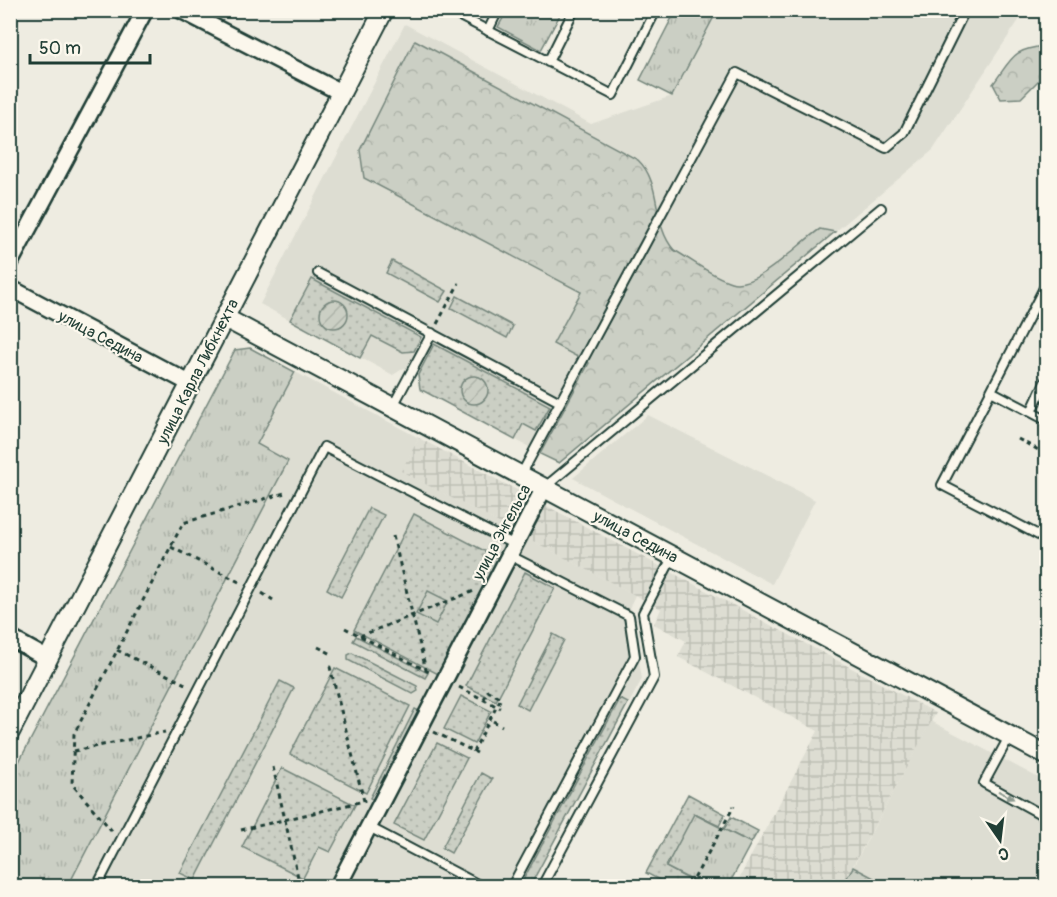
<svg xmlns="http://www.w3.org/2000/svg" width="1057" height="897" font-family="Pangolin,sans-serif">
  <defs>
    <pattern id="industrial-grid" width="8" height="8" patternUnits="userSpaceOnUse" patternTransform="scale(1.5)"><rect width="8" height="8" fill="#ddddd2"/><path d="M0 4h8M4 0v8" fill="none" stroke="#bdbfb5"/></pattern>
    <pattern id="grass-dots" width="8" height="8" patternUnits="userSpaceOnUse" patternTransform="scale(1.5)"><rect width="8" height="8" fill="#cbcfc4"/><path d="M2 2h.1M6 6h.1" fill="none" stroke="#aeb3a9" stroke-width="1.8" stroke-linecap="round"/></pattern>
    <pattern id="forest-crowns" width="20" height="18" patternUnits="userSpaceOnUse" patternTransform="scale(1.5)"><rect width="20" height="18" fill="#cbcfc4"/><path d="M2 6a3 3 0 1 1 6 0M12 15a3 3 0 1 1 6 0" fill="none" stroke="#aeb3a9"/></pattern>
    <pattern id="park-tufts" width="24" height="20" patternUnits="userSpaceOnUse" patternTransform="scale(1.5)"><rect width="24" height="20" fill="#cbcfc4"/><path d="M3 7l-1-3M5 7V3M7 7l1-3M15 17l-1-3M17 17v-4M19 17l1-3" fill="none" stroke="#aeb3a9"/></pattern>
    <pattern id="garden-furrows" width="10" height="10" patternUnits="userSpaceOnUse" patternTransform="scale(1.5)"><rect width="10" height="10" fill="#cbcfc4"/><path d="M-1 1l2-2M0 10L10 0M9 11l2-2" fill="none" stroke="#aeb3a9"/></pattern>
  </defs>
  <rect width="100%" height="100%" fill="#eeece1"/>
  <filter id="ink" filterUnits="userSpaceOnUse"><feTurbulence type="fractalNoise" baseFrequency=".0167" numOctaves="2"/><feDisplacementMap in="SourceGraphic" scale="12" xChannelSelector="R" yChannelSelector="G"/><feConvolveMatrix kernelMatrix="1 2 1 2 8 2 1 2 1" color-interpolation-filters="sRGB"/></filter>
  <g filter="url(#ink)">
    <path fill="#ddddd2" d="M717,11H1025L933,150L559,463L420,389L421,382L416,373L404,368L393,375L260,304L405,24L591,124L672,96Z
      M250,348L419,438L402,471L635,595L630,606L642,679L531,886H11V777L235,350Z
      M648,415L815,500L772,584L573,478Z
      M931,721L1046,782V886H889L853,867Z"/>
    <path fill="url(#industrial-grid)" d="M419,438L936,713L842,886H735L818,731L678,657L686,641L654,624L661,609L401,471Z"/>
    <path fill="url(#grass-dots)" stroke="#75867c" stroke-width="1.5" d="M392,261L447,291L440,302L386,273Z
      M312,279L421,337L414,351L403,352L372,336L360,358L290,320Z
      M457,296L513,326L507,338L451,308Z
      M434,344L550,406L536,431L523,424L515,440L420,389L418,375Z
      M369,508L384,515L341,597L327,589Z
      M414,514L502,560L442,676L354,630Z
      M525,572L555,588L496,701L466,686Z
      M553,634L564,640L528,710L517,704Z
      M356,636L428,673L425,678L353,641Z
      M352,653L417,686L418,691L413,694L348,660V655Z
      M335,668L410,706L366,793L290,754Z
      M280,681L294,688L195,880L180,873Z
      M461,696L491,711L474,744L444,729Z
      M620,699L628,703L530,886H520Z
      M415,709L423,713L377,801L370,798Z
      M437,743L467,758L424,840L394,825Z
      M282,768L355,805L330,852L319,847L303,878L242,847Z
      M481,773L492,779L451,853L442,848Z
      M688,794L725,814L719,826L695,814L666,867L690,880L686,886H671L646,873Z
      M731,817L758,831L751,843L724,829Z"/>
    <path fill="url(#forest-crowns)" stroke="#75867c" stroke-width="1.5" d="M415,40L638,160C663,184 651,224 674,250C692,260 711,276 731,282C756,290 800,242 820,229L835,232L559,463L540,454L589,363L553,344L581,292L364,178L360,150Z
      M1046,46V73L1021,98L1001,99L993,84C1013,57 1012,49 1046,46Z"/>
    <path fill="url(#park-tufts)" stroke="#75867c" stroke-width="1.5" d="M676,10L717,11L672,96L640,80Z
      M507,11V10L562,11L541,50L498,27Z
      M250,348L295,372L257,444L288,461L68,886H11V777L235,350Z
      M428,591L448,601L436,624L416,614Z
      M694,814L751,843L728,886H703L666,867Z
      M853,867L889,886H842Z"/>
    <path fill="url(#garden-furrows)" stroke="#75867c" stroke-width="1.5" d="M320 314a14 14 0 1 1 28 0a14 14 0 1 1-28 0Z
      M460 390a14 14 0 1 1 28 0a14 14 0 1 1-28 0Z"/>
    <g fill="none" stroke-linecap="round" stroke-linejoin="round">
      <g stroke="#1f3d34" stroke-width="12">
        <path id="service" d="M448,10L613,95L656,10
          M488,31L498,10
          M548,62L574,10
          M318,273L560,402
          M1046,284L991,391L1046,420
          M991,391L942,485L1046,539
          M393,406L432,333
          M1031,412L1046,380
          M521,475L737,73L886,148L904,133L965,10
          M545,487L881,208
          M509,555L629,616L635,656L512,886
          M1009,737L984,783L1046,817
          M369,827L481,886
          M97,886L324,447L515,545
          M542,886L654,677L643,613L673,556"/>
      </g>
      <g stroke="#1f3d34" stroke-width="20">
        <path id="minor" d="M181,10L342,93
          M10,263L145,10
          M10,288L191,384
          M10,638L48,659
          M338,886L544,488"/>
      </g>
      <g stroke="#1f3d34" stroke-width="22">
        <path id="tertiary" d="M225,318L1046,755
          M10,732L384,10"/>
      </g>
      <path stroke="#1f3d34" stroke-width="3" stroke-dasharray="4.5 4.5" stroke-linecap="butt" d="M437,324L459,283
        M1018,439L1046,454
        M393,536L426,670
        M171,547L243,584
        M262,593L273,600
        M345,628L431,673
        M360,636L474,591
        M318,647L332,654
        M117,650L189,686
        M459,687L500,708
        M493,721L502,726
        M434,732L477,753
        M74,751L165,732
        M473,752L501,698L488,691L484,699
        M273,767L300,886
        M241,830L364,801L330,667L326,665
        M112,831L72,784L74,734L183,523L288,492
        M690,886L734,806"/>
      <use href="#service" stroke="#fbf7ec" stroke-width="8"/>
      <use href="#minor" stroke="#fbf7ec" stroke-width="15"/>
      <use href="#tertiary" stroke="#fbf7ec" stroke-width="18"/>
    </g>
    <defs><path id="oneway-solid" d="M-6-.8H1V-3.2L6.5 0L1 3.2V.8H-6Z" transform="scale(1.5)"/></defs>
    <use fill="#8d9a90" href="#oneway-solid" transform="translate(1006 795) rotate(28)"/>
  </g>
  <g text-anchor="middle" stroke-width="4.5" stroke-linejoin="round" paint-order="stroke">
    <g font-size="16" fill="#1f3d34" stroke="#fbf7ec">
      <text transform="translate(101 336) rotate(28)" y="6">улица Седина</text>
      <text transform="translate(197 371) rotate(-63)" y="6">улица Карла Либкнехта</text>
      <text transform="translate(501 532) rotate(-62)" y="6">улица Энгельса</text>
      <text transform="translate(636 536) rotate(28)" y="6">улица Седина</text>
    </g>
  </g>
  <rect width="1057" height="897" fill="none" stroke="#fbf7ec" stroke-width="36"/>
  <rect x="18" y="18" width="1021" height="861" fill="none" stroke="#1f3d34" stroke-width="2" filter="url(#ink)"/>
  <g transform="translate(1000 840) rotate(166)" stroke="#fbf7ec" stroke-width="4.5" paint-order="stroke">
  <path d="M0-4.5L10 22L0 15L-10 22Z" fill="#1f3d34"/>
  <text y="-9" font-size="16" font-weight="bold" text-anchor="middle" fill="#1f3d34">С</text>
  </g>
  <path d="M30 54v9h120v-9" fill="none" stroke="#1f3d34" stroke-width="3"/>
  <text x="39" y="54" font-size="18" fill="#1f3d34" stroke="#fbf7ec" stroke-width="4.5" paint-order="stroke">50 m</text>
</svg>
